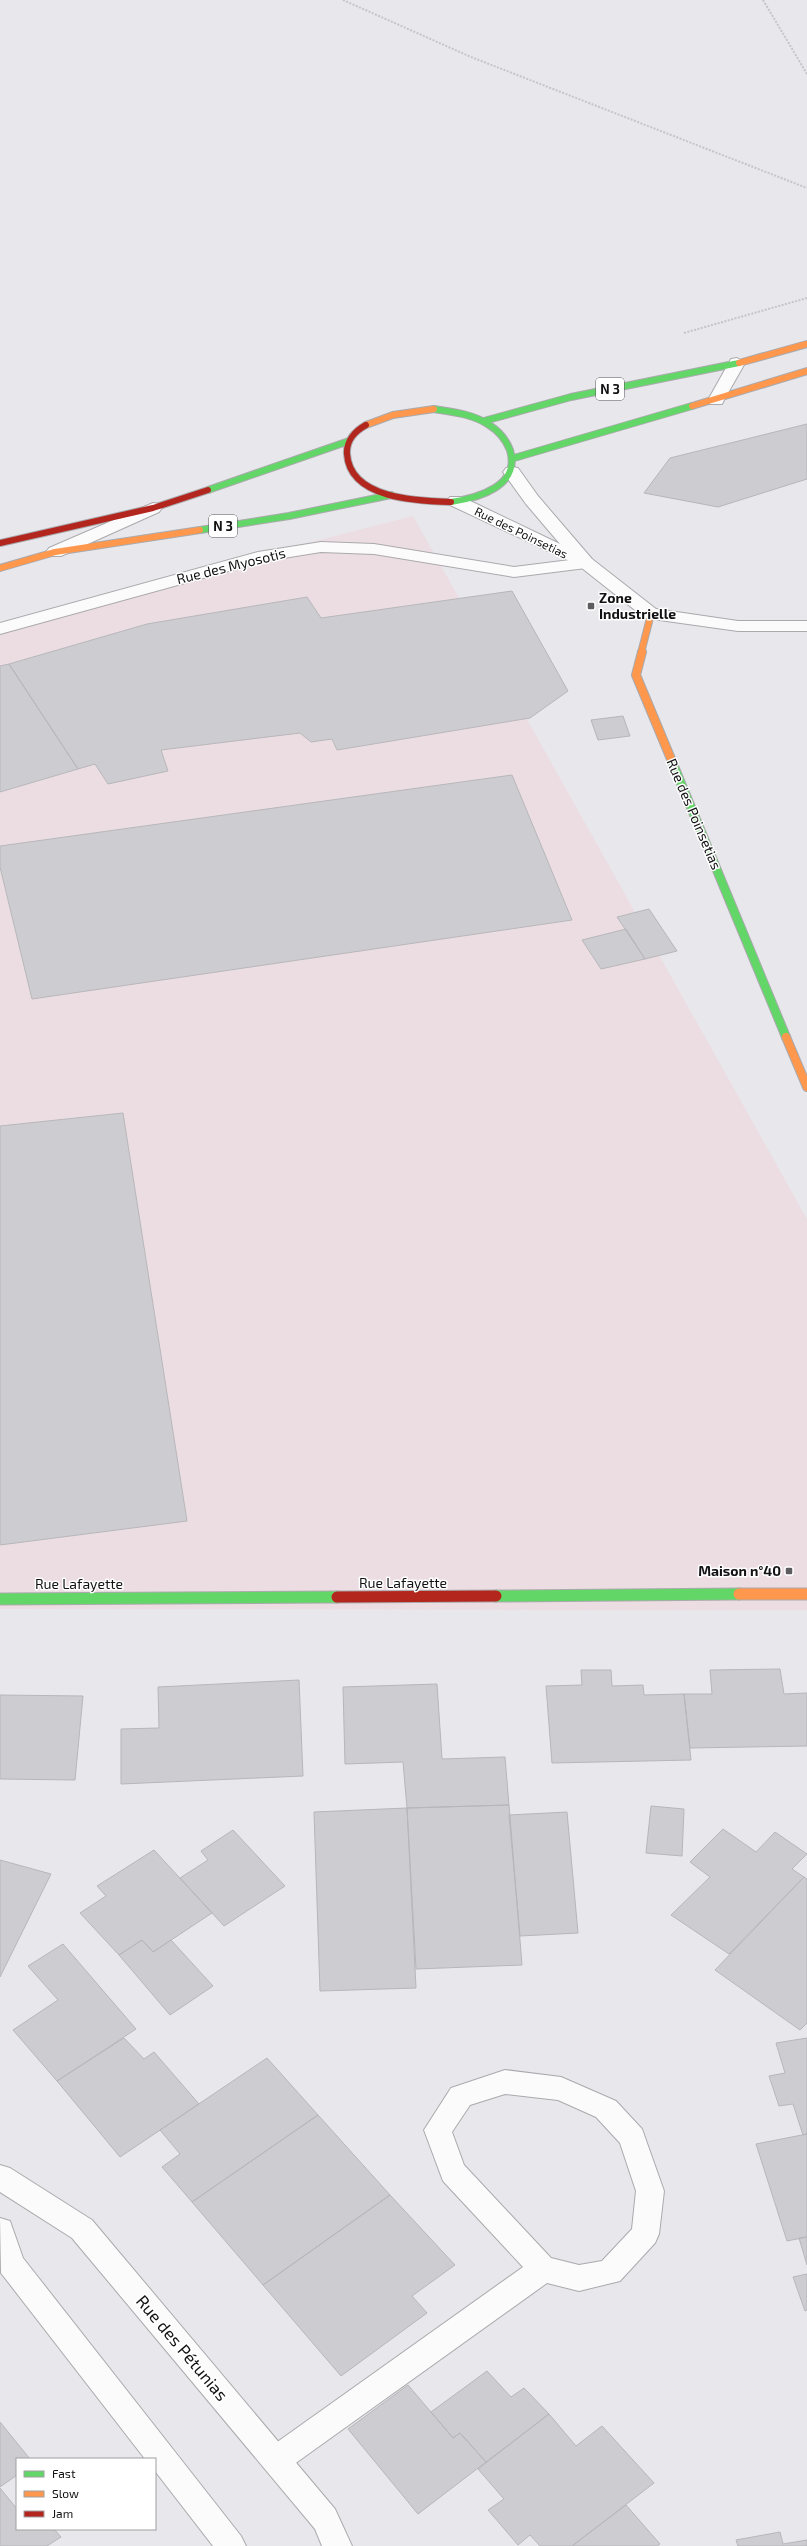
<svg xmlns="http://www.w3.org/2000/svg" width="807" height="2546" font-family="'Exo 2',sans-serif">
  <rect width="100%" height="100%" fill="#e7e7ec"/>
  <path fill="#ecdde2" d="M413,516L807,1219V1610L0,1609V622Z"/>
  <path fill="#cdcdd1" stroke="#b7b7ba" d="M807,424V479L718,507L644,493L670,458Z
    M512,591L568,691L530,718L337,750L332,739L311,742L300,733L161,750L168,771L108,784L95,764L78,769L9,664L147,624L307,597L321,618Z
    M9,664L78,769L0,792V666Z
    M623,716L630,736L598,740L591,720Z
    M512,775L572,920L32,999L0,867V846Z
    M649,909L677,951L645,959L617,917Z
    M626,929L645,959L601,969L582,940Z
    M123,1113L187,1521L0,1545V1126Z
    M780,1669L784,1694L807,1693V1746L690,1748L684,1694H712L710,1670Z
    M581,1670H611L612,1686L643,1685L644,1695L684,1694L691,1760L552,1763L546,1686L582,1685Z
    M299,1680L303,1776L121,1784V1729L159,1728L158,1687Z
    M437,1684L442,1759L505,1757L509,1805L407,1808L403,1762L345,1764L343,1687Z
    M0,1695L83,1696L75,1780L0,1779Z
    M509,1805L522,1965L416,1969L407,1808Z
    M651,1806L684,1809L682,1856L646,1853Z
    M407,1808L416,1988L320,1991L314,1812Z
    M567,1812L578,1933L520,1936L509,1815Z
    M723,1829L756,1852L775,1832L807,1854L792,1869L804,1877L729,1954L671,1915L710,1877L690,1862Z
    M233,1830L285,1886L224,1926L180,1878L208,1860L201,1851Z
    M154,1850L212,1913L153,1952L142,1940L119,1955L80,1913L106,1896L97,1886Z
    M0,1860L51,1874L0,1977Z
    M804,1877L807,1879V2023L800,2030L715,1970Z
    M142,1940L153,1952L171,1940L213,1986L170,2015L119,1955Z
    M63,1944L136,2029L57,2081L13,2030L58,2000L28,1966Z
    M124,2038L144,2059L154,2052L199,2104L120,2157L57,2081Z
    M807,2038V2134L803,2135L793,2104L779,2106L769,2076L785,2073L776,2043Z
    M267,2058L318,2115L192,2202L162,2167L180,2154L160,2130Z
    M318,2115L390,2195L263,2285L192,2202Z
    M807,2134V2237L787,2241L756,2144Z
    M390,2195L455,2265L412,2296L427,2313L341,2376L263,2285Z
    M807,2237V2265L799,2238Z
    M807,2274V2310L805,2311L793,2277Z
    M487,2371L511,2397L524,2388L549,2414L486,2462L460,2433L453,2438L431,2412Z
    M408,2385L453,2438L460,2433L486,2462L418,2514L348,2429Z
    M549,2414L576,2446L602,2426L654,2483L572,2546H540L530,2535L518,2545L488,2510L504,2499L478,2469Z
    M0,2422L30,2459H17V2475L0,2487Z
    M0,2488L17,2509V2529H54L61,2537L47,2546H0Z
    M626,2505L660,2544L657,2546H572Z
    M780,2532L783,2544L807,2540V2546H738L736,2540Z"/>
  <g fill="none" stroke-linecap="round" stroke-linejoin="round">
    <g stroke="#aaaaad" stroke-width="2">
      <path id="lane" d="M737,358L745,363L724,400L722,404H710L708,400L731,359Z
        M153,503L159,504L162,508L159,512L61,556H49L46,552L49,548Z
        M321,542L374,544L514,567L586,558L592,559L595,563L592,567L586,568L514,577L374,554L321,552L265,561L0,634V623L258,552Z
        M505,2070L561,2077L616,2101L642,2129L664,2191L659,2234L655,2243L620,2281L579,2291L547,2283L286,2470L276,2474L266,2470L261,2460L266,2450L523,2267L443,2181L424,2130L451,2088ZM505,2094L558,2100L596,2117L620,2143L636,2191L632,2229L602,2261L579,2265L551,2258L464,2165L452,2132L470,2105Z"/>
    </g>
    <g stroke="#aaaaad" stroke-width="2">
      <path id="street" d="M512,467L518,468L538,496L592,559L656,609L738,621H807V631H738L645,618L578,565L450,505L447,501L450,497H462L560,544L526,504L503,472L506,468Z
        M0,2165L10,2168L92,2220L335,2509L352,2546H322L315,2529L72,2238L0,2192Z
        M0,2218L10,2221L23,2258L241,2536L246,2546H213L155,2471V2459H145L1,2273Z"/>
    </g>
    <g stroke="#aaaaad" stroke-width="8">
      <path id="fast-far2" d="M434,409C453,412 473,414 489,425C499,431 506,440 510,450C521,486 478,498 451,502
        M484,421L571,397L739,363
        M514,458L692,406
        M208,490L349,441
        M200,530L289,516L391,495"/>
    </g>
    <g stroke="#aaaaad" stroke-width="10">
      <path id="fast-far1" d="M671,759L786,1037"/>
    </g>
    <g stroke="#aaaaad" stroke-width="13">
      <path id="fast" d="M496,1596L739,1594
        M0,1599L337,1597"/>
    </g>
    <g stroke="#aaaaad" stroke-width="8">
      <path id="slow-far2" d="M739,363L807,344
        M692,406L807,371
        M366,425L393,415L434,409
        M0,568L55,552L200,530
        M641,653L651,614"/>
    </g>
    <g stroke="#aaaaad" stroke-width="10">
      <path id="slow-far1" d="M642,652L636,675L671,759
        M786,1037L807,1087"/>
    </g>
    <g stroke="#aaaaad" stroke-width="13">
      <path id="slow" d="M739,1594H807"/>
    </g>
    <g stroke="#aaaaad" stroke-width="8">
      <path id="jam-far1" d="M366,425C355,431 346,441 347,454C350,499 417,501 451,502
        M0,543L153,508L208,490"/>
    </g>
    <g stroke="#aaaaad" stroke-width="13">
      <path id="jam" d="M337,1597L496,1596"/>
    </g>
    <path stroke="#c6c6c7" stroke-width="2" stroke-dasharray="2 1.5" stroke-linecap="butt" d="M343,0L471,57L807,188
      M763,0L807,74
      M684,333L807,298"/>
    <use href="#lane" fill="#fbfbfc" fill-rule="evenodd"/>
    <use href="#street" fill="#fbfbfc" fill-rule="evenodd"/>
    <use href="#fast-far2" stroke="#63d668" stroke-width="6"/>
    <use href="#fast-far1" stroke="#63d668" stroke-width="8"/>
    <use href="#fast" stroke="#63d668" stroke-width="11"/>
    <use href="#slow-far2" stroke="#ff974d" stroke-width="6"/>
    <use href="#slow-far1" stroke="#ff974d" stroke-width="8"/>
    <use href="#slow" stroke="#ff974d" stroke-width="11"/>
    <use href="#jam-far1" stroke="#b3261e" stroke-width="6"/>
    <use href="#jam" stroke="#b3261e" stroke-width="11"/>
  </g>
  <g fill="#5d5d60" stroke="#fff" stroke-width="1.5">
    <rect x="587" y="602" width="8" height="8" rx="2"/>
    <rect x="785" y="1567" width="8" height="8" rx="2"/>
  </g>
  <g text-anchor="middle" stroke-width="3" stroke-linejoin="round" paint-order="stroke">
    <g font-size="12" fill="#121214" stroke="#fff">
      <text transform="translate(521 533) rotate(26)" y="4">Rue des Poinsetias</text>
    </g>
    <g fill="#fff" stroke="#59595a" stroke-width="1">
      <rect x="596" y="378" width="28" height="22" rx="3"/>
      <rect x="209" y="515" width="28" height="22" rx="3"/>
    </g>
    <g font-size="13" font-weight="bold" fill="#121214">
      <text x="610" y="394">N 3</text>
      <text x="223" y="531">N 3</text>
    </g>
    <g font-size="14" fill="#121214" stroke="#fff">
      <text transform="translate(231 566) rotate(-14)" y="5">Rue des Myosotis</text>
      <text transform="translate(694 814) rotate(67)" y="5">Rue des Poinsetias</text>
      <text x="403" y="1588">Rue Lafayette</text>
      <text x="79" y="1589">Rue Lafayette</text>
    </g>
    <g font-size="14" font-weight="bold" fill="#121214" stroke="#fff" text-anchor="start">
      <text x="599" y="603">Zone<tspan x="599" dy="16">Industrielle</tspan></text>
      <text x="781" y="1576" text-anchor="end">Maison n°40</text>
    </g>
    <g font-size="17" fill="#121214" stroke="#fff">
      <text transform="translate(182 2348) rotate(50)" y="6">Rue des Pétunias</text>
    </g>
  </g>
  <rect x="16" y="2458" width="140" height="72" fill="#ffffff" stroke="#a0a0a1"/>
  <rect x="24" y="2471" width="20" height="6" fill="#63d668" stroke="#a0a0a1"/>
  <text x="52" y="2478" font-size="12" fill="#121214">Fast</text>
  <rect x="24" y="2491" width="20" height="6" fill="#ff974d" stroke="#a0a0a1"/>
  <text x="52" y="2498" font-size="12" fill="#121214">Slow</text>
  <rect x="24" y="2511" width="20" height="6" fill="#b3261e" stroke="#a0a0a1"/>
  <text x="52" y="2518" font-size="12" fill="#121214">Jam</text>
</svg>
